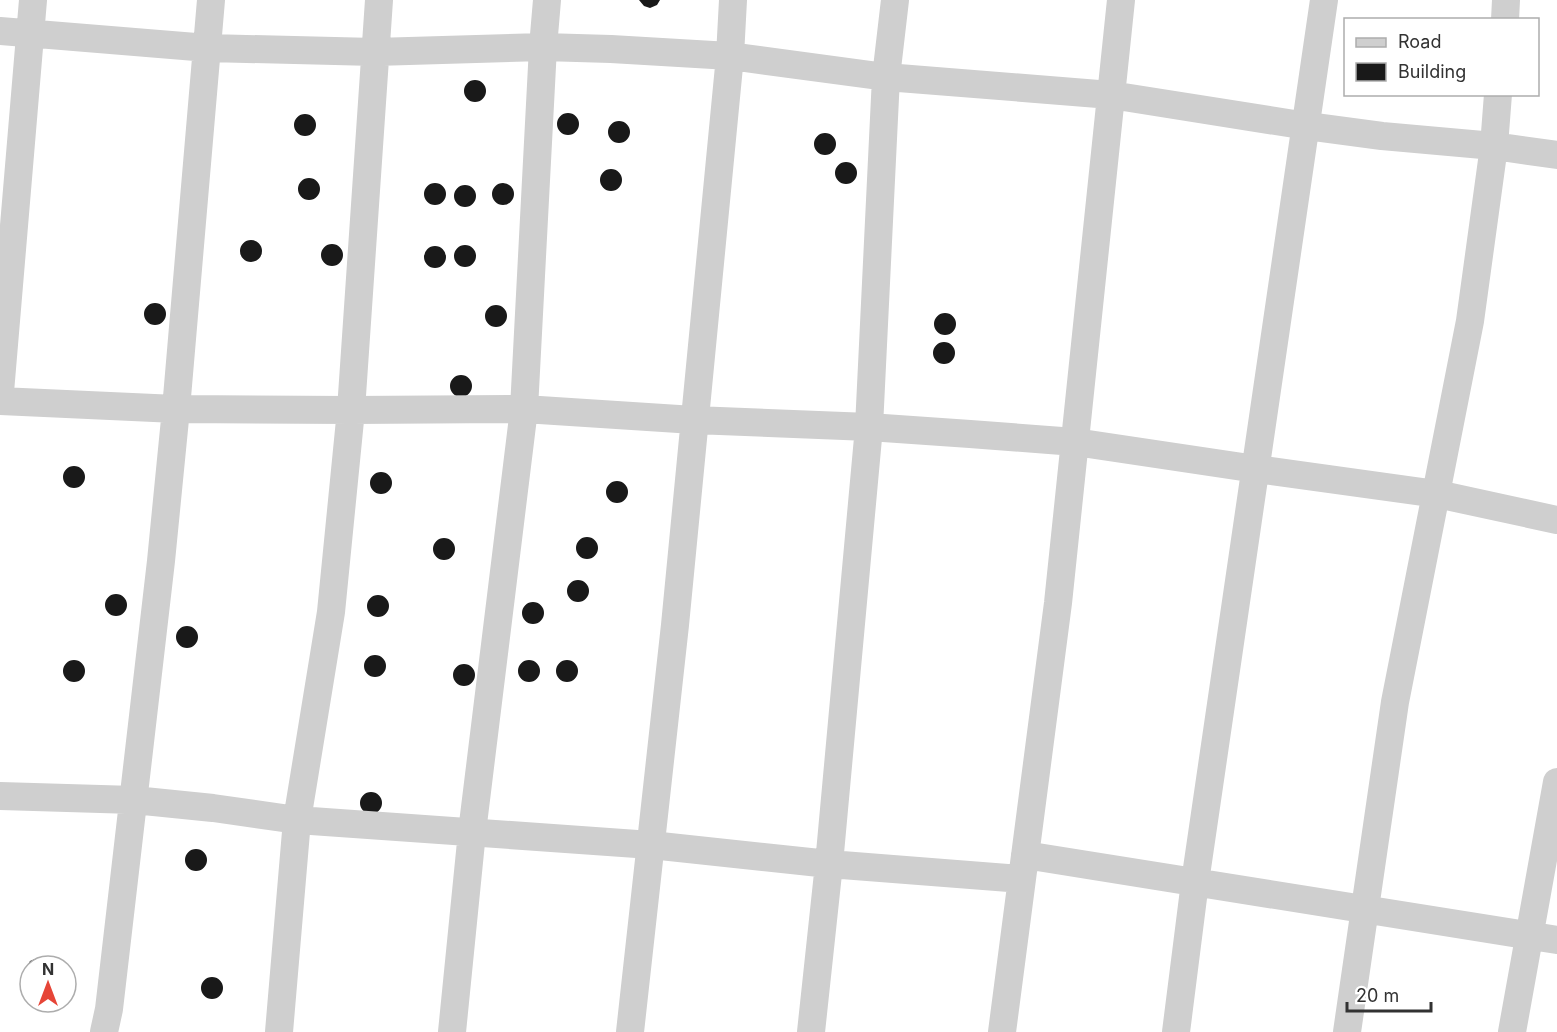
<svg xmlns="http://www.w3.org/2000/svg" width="1557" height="1032" font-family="Inter,sans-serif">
  <rect width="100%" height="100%" fill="#fff"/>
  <path fill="#191919" d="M639,0H660L657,5L650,8L644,6Z
    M464 91a11 11 0 1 1 22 0a11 11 0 1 1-22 0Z
    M557 124a11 11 0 1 1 22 0a11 11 0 1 1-22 0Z
    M294 125a11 11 0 1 1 22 0a11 11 0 1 1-22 0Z
    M608 132a11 11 0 1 1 22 0a11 11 0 1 1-22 0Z
    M814 144a11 11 0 1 1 22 0a11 11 0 1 1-22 0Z
    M835 173a11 11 0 1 1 22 0a11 11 0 1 1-22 0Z
    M600 180a11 11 0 1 1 22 0a11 11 0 1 1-22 0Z
    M298 189a11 11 0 1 1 22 0a11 11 0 1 1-22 0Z
    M492 194a11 11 0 1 1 22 0a11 11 0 1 1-22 0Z
    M424 194a11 11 0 1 1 22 0a11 11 0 1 1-22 0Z
    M454 196a11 11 0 1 1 22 0a11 11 0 1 1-22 0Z
    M240 251a11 11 0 1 1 22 0a11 11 0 1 1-22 0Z
    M321 255a11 11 0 1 1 22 0a11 11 0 1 1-22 0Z
    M454 256a11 11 0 1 1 22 0a11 11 0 1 1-22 0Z
    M424 257a11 11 0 1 1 22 0a11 11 0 1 1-22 0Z
    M144 314a11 11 0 1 1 22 0a11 11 0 1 1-22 0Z
    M485 316a11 11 0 1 1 22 0a11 11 0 1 1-22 0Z
    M934 324a11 11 0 1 1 22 0a11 11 0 1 1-22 0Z
    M933 353a11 11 0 1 1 22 0a11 11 0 1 1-22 0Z
    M450 386a11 11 0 1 1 22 0a11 11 0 1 1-22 0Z
    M63 477a11 11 0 1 1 22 0a11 11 0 1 1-22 0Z
    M370 483a11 11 0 1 1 22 0a11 11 0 1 1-22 0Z
    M606 492a11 11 0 1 1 22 0a11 11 0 1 1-22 0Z
    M576 548a11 11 0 1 1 22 0a11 11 0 1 1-22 0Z
    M433 549a11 11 0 1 1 22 0a11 11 0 1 1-22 0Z
    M567 591a11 11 0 1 1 22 0a11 11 0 1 1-22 0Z
    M105 605a11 11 0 1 1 22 0a11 11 0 1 1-22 0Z
    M367 606a11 11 0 1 1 22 0a11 11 0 1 1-22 0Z
    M522 613a11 11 0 1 1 22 0a11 11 0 1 1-22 0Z
    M176 637a11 11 0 1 1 22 0a11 11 0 1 1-22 0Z
    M364 666a11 11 0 1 1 22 0a11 11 0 1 1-22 0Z
    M63 671a11 11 0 1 1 22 0a11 11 0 1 1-22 0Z
    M556 671a11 11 0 1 1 22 0a11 11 0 1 1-22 0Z
    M518 671a11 11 0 1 1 22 0a11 11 0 1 1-22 0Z
    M453 675a11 11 0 1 1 22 0a11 11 0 1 1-22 0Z
    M360 803a11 11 0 1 1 22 0a11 11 0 1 1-22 0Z
    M185 860a11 11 0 1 1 22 0a11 11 0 1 1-22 0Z
    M35,959L42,960L49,966H30V979L26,969L30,961Z
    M201 988a11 11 0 1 1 22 0a11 11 0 1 1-22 0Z"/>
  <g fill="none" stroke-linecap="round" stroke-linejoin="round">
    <path stroke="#cfcfcf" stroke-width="28" d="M1505,20L1506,0
      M0,31L208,48L375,52L543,47L611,49L730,56L886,77L1111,95L1307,126L1382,136L1494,146L1557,155
      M0,392L33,0
      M0,401L176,409L351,410L524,409L694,420L869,427L970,434L1075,442L1256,469L1437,494L1557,520
      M0,796L134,800L213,808L297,820L651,845L829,864L1022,879
      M1025,855L1557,940
      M104,1032L109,1009L161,561L176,409L211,0
      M279,1032L297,820L331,612L351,410L379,0
      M452,1032L472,832L524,409L543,47L547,0
      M630,1032L675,625L730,56L733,0
      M811,1032L829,864L869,427L886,77L895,0
      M1002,1032L1058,603L1121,0
      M1176,1032L1195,882L1324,0
      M1347,1032L1395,702L1470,321L1494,146L1498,94
      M1512,1032L1557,782"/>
  </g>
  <rect x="1344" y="18" width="195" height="78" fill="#ffffff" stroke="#adadad" stroke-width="1.5"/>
  <rect x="1356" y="38" width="30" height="9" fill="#cfcfcf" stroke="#adadad" stroke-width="1.5"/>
  <text x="1398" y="48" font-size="18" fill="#323232">Road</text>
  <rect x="1356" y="63" width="30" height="18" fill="#191919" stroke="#adadad" stroke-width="1.5"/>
  <text x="1398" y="78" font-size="18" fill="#323232">Building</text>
  <g transform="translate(48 984)"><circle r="28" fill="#ffffff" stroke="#adadad" stroke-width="1.5"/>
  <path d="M0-4.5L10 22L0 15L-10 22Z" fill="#e64537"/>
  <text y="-9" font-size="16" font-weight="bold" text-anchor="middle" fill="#323232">N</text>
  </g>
  <path d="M1347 1002v9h84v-9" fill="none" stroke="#323232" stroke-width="3"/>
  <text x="1356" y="1002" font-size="18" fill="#323232" stroke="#ffffff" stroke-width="4.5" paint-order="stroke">20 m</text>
</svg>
